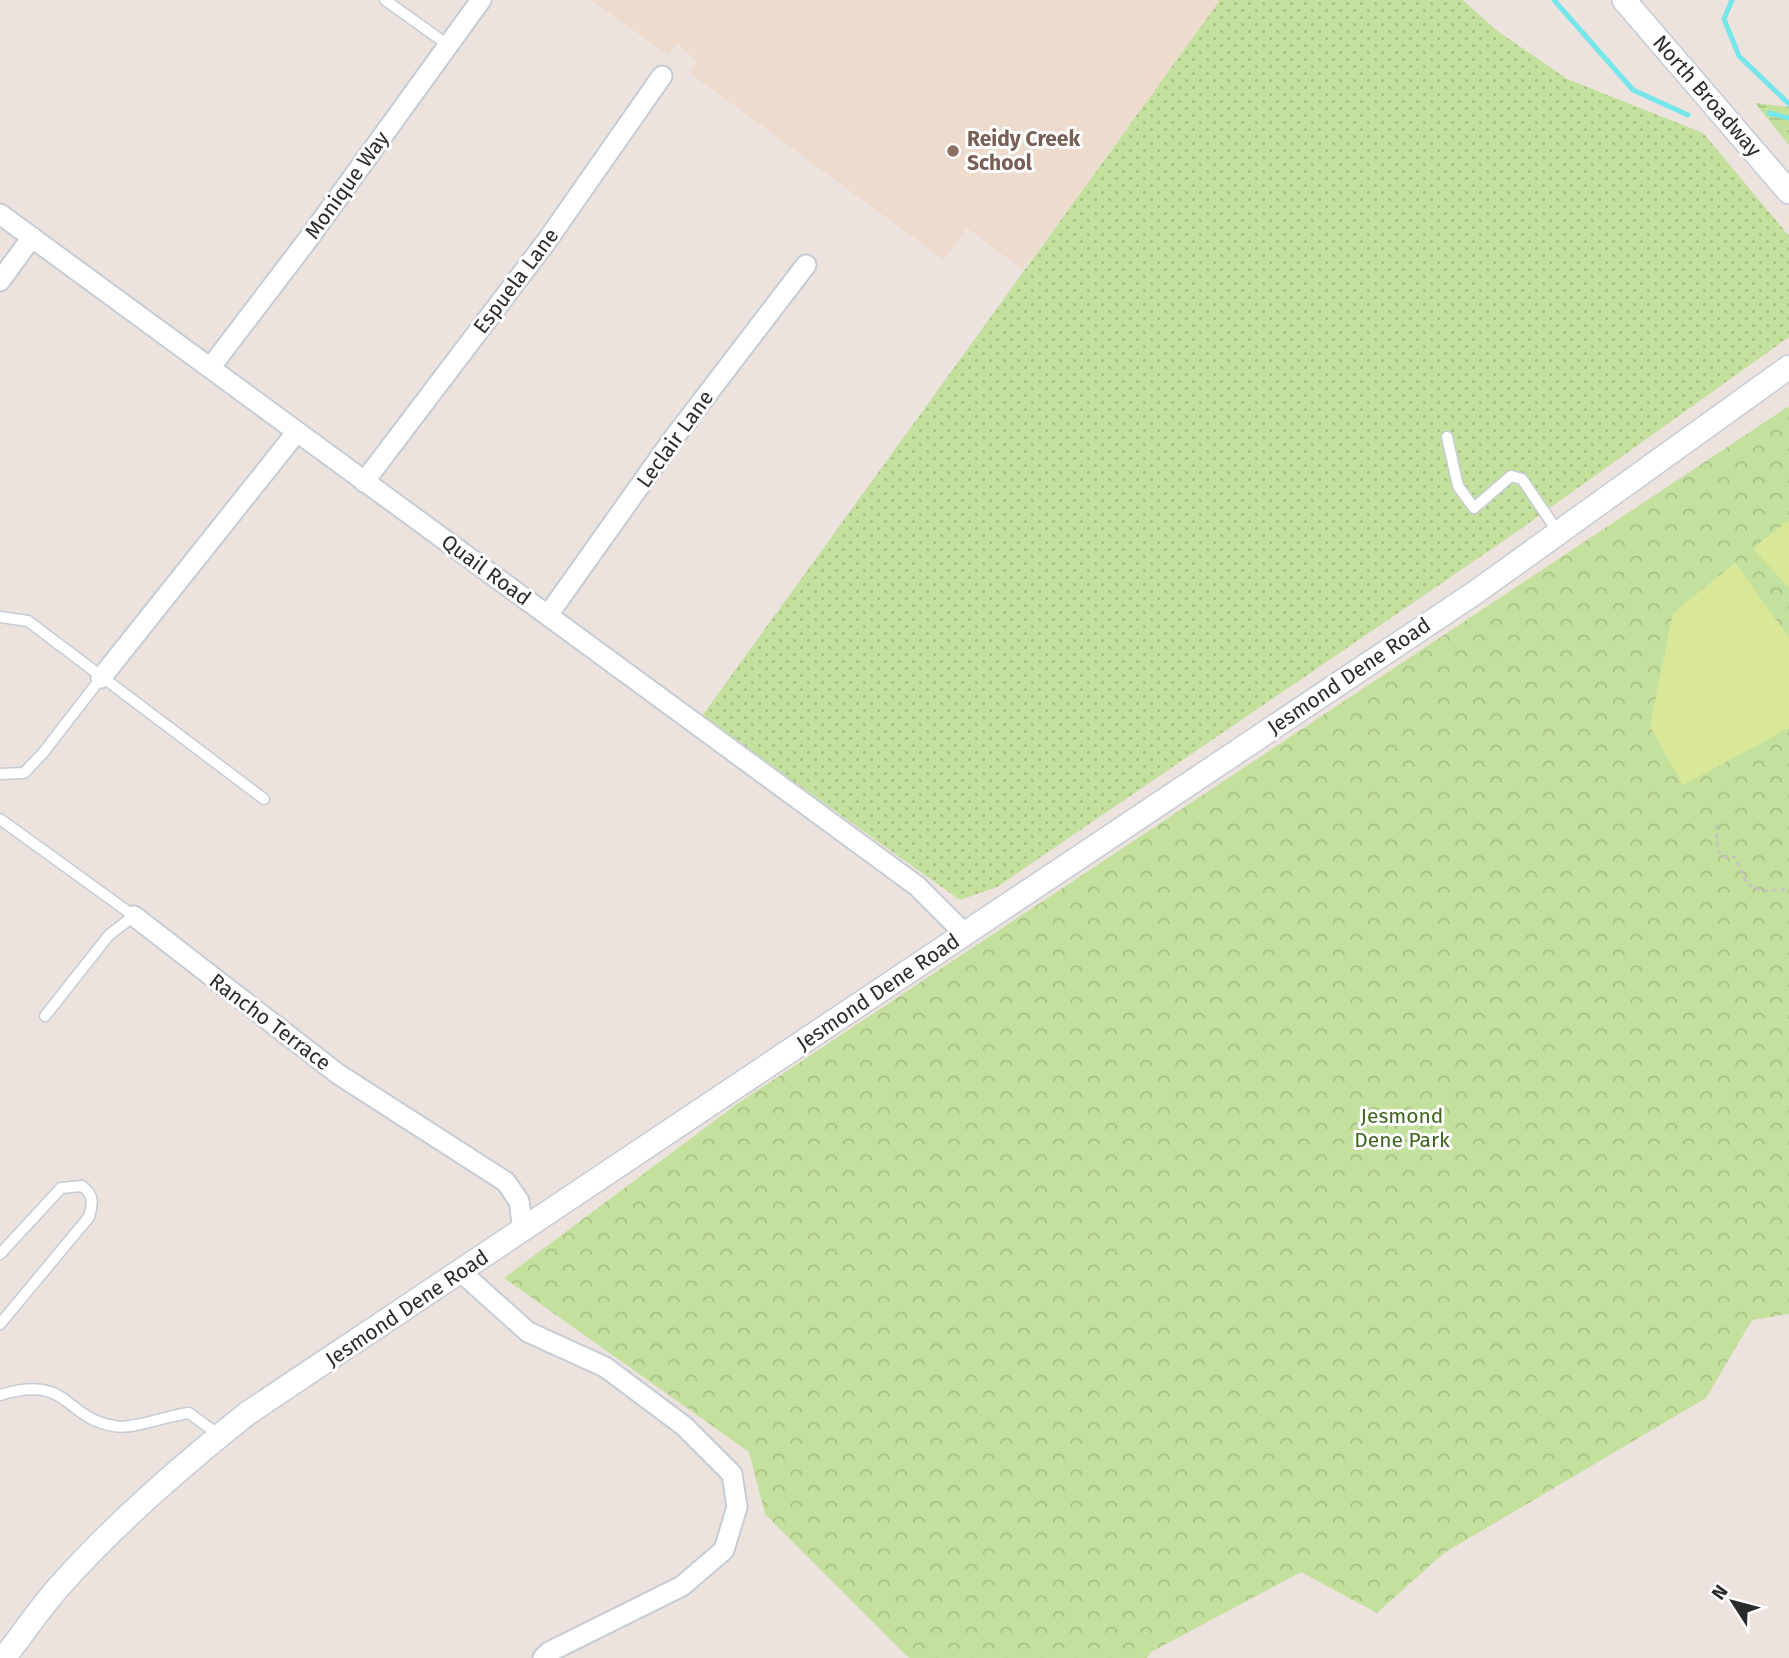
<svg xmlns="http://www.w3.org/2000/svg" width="1789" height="1658" font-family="'Fira Sans',sans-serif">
  <defs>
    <pattern id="grass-dots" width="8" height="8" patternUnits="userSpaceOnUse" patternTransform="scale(1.75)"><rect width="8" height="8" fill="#c4e09d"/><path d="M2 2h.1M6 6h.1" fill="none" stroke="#a9c087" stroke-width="1.8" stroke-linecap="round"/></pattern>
    <pattern id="wetland-marsh" width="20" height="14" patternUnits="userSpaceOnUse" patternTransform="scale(1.75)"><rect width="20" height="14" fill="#c4e09d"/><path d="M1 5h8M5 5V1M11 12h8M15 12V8" fill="none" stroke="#a9c087"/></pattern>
    <pattern id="park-crowns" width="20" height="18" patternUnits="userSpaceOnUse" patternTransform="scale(1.75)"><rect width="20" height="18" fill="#c4e09d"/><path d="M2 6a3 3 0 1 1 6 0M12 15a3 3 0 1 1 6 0" fill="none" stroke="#a9c087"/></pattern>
  </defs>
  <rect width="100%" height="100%" fill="#ece2de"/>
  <path fill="#eddbce" d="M591,0H1220L1023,270L967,228L944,260L690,73L698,61L677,44L668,55Z"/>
  <path fill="url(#grass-dots)" d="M1220,0H1463L1496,30L1567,79L1703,133L1789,236V337L1515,533L997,887L960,900L702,716Z"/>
  <path fill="url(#wetland-marsh)" d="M1755,103L1789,107V145Z"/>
  <path fill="url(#park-crowns)" d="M1789,406V1314L1752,1320L1706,1398L1444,1553L1377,1613L1301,1572L1151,1652L1147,1658H909L765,1514L749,1452L504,1278L737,1104Z"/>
  <path fill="#d9e799" d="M1789,520V588L1753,548Z
    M1735,563L1789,637V728L1683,785L1650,726L1673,613Z"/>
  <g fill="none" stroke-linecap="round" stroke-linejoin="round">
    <path stroke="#75e6e9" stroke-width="5" d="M1554,0L1633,90L1688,115
      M1732,0L1724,19L1739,56L1789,104
      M1769,113L1789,118"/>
    <g stroke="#c6ccd4" stroke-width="13">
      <path id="service" d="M385,0L448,45
        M1447,437L1458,486L1474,508L1511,476L1522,479L1558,532
        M0,617L28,621L264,799
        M0,774L24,773L43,753L101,678
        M0,819L134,916L109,935L45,1016
        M0,1254L61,1188L82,1186C94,1195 93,1203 89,1217L0,1324
        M0,1395C71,1374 62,1417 114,1426C133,1430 168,1415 189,1413L219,1435"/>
    </g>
    <g stroke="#c6ccd4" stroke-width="23">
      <path id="minor" d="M0,214L917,886L965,934
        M0,281L32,237
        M210,368L306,242L481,0
        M364,482L546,242L662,76
        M548,615L673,439L806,265
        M101,678L296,433
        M134,916L338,1074L506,1182L519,1201L523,1230
        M461,1272L528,1332L605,1367L684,1426L732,1474L737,1507L724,1550L682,1586L549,1652L543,1658"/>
    </g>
    <g stroke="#c6ccd4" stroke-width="26">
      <path id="tertiary" d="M1624,0L1789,192
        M4,1658C22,1635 38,1611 57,1589C114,1524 180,1467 248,1413L1476,592L1789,367"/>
    </g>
    <path stroke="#c4c4c4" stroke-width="2.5" stroke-dasharray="5 3.5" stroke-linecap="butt" d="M1716,825L1718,852L1724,857H1735L1747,884L1764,891L1789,889"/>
    <use href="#service" stroke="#fff" stroke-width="10"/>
    <use href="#minor" stroke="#fff" stroke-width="19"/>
    <use href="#tertiary" stroke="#fff" stroke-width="23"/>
  </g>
  <circle fill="#8d6e63" stroke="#fff" stroke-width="2.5" cx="953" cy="151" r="7"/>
  <g text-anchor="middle" stroke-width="6" stroke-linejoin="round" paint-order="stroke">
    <g font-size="21" fill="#2b2b2b" stroke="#fff">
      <text transform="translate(1707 96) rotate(49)" y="7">North Broadway</text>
      <text transform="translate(347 185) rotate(-54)" y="7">Monique Way</text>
      <text transform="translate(516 281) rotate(-53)" y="7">Espuela Lane</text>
      <text transform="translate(675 439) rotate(-54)" y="7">Leclair Lane</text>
      <text transform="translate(486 570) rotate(36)" y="7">Quail Road</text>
      <text transform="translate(1349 676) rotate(-34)" y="7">Jesmond Dene Road</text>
      <text transform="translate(878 992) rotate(-34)" y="7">Jesmond Dene Road</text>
      <text transform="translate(270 1022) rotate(37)" y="7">Rancho Terrace</text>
      <text transform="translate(407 1308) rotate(-34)" y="7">Jesmond Dene Road</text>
    </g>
    <g font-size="21" font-weight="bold" fill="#785e54" stroke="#fff" text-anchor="start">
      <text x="967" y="146">Reidy Creek<tspan x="967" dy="24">School</tspan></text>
    </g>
    <g font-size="21" fill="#3e651e" stroke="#fff">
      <text x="1402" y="1123">Jesmond<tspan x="1402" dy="24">Dene Park</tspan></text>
    </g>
  </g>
  <g transform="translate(1733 1602) rotate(306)" stroke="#ffffff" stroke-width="5" paint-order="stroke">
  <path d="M0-5L12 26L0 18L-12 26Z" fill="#2b2b2b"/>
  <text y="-10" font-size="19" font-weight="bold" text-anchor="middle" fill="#2b2b2b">N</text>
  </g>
</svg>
